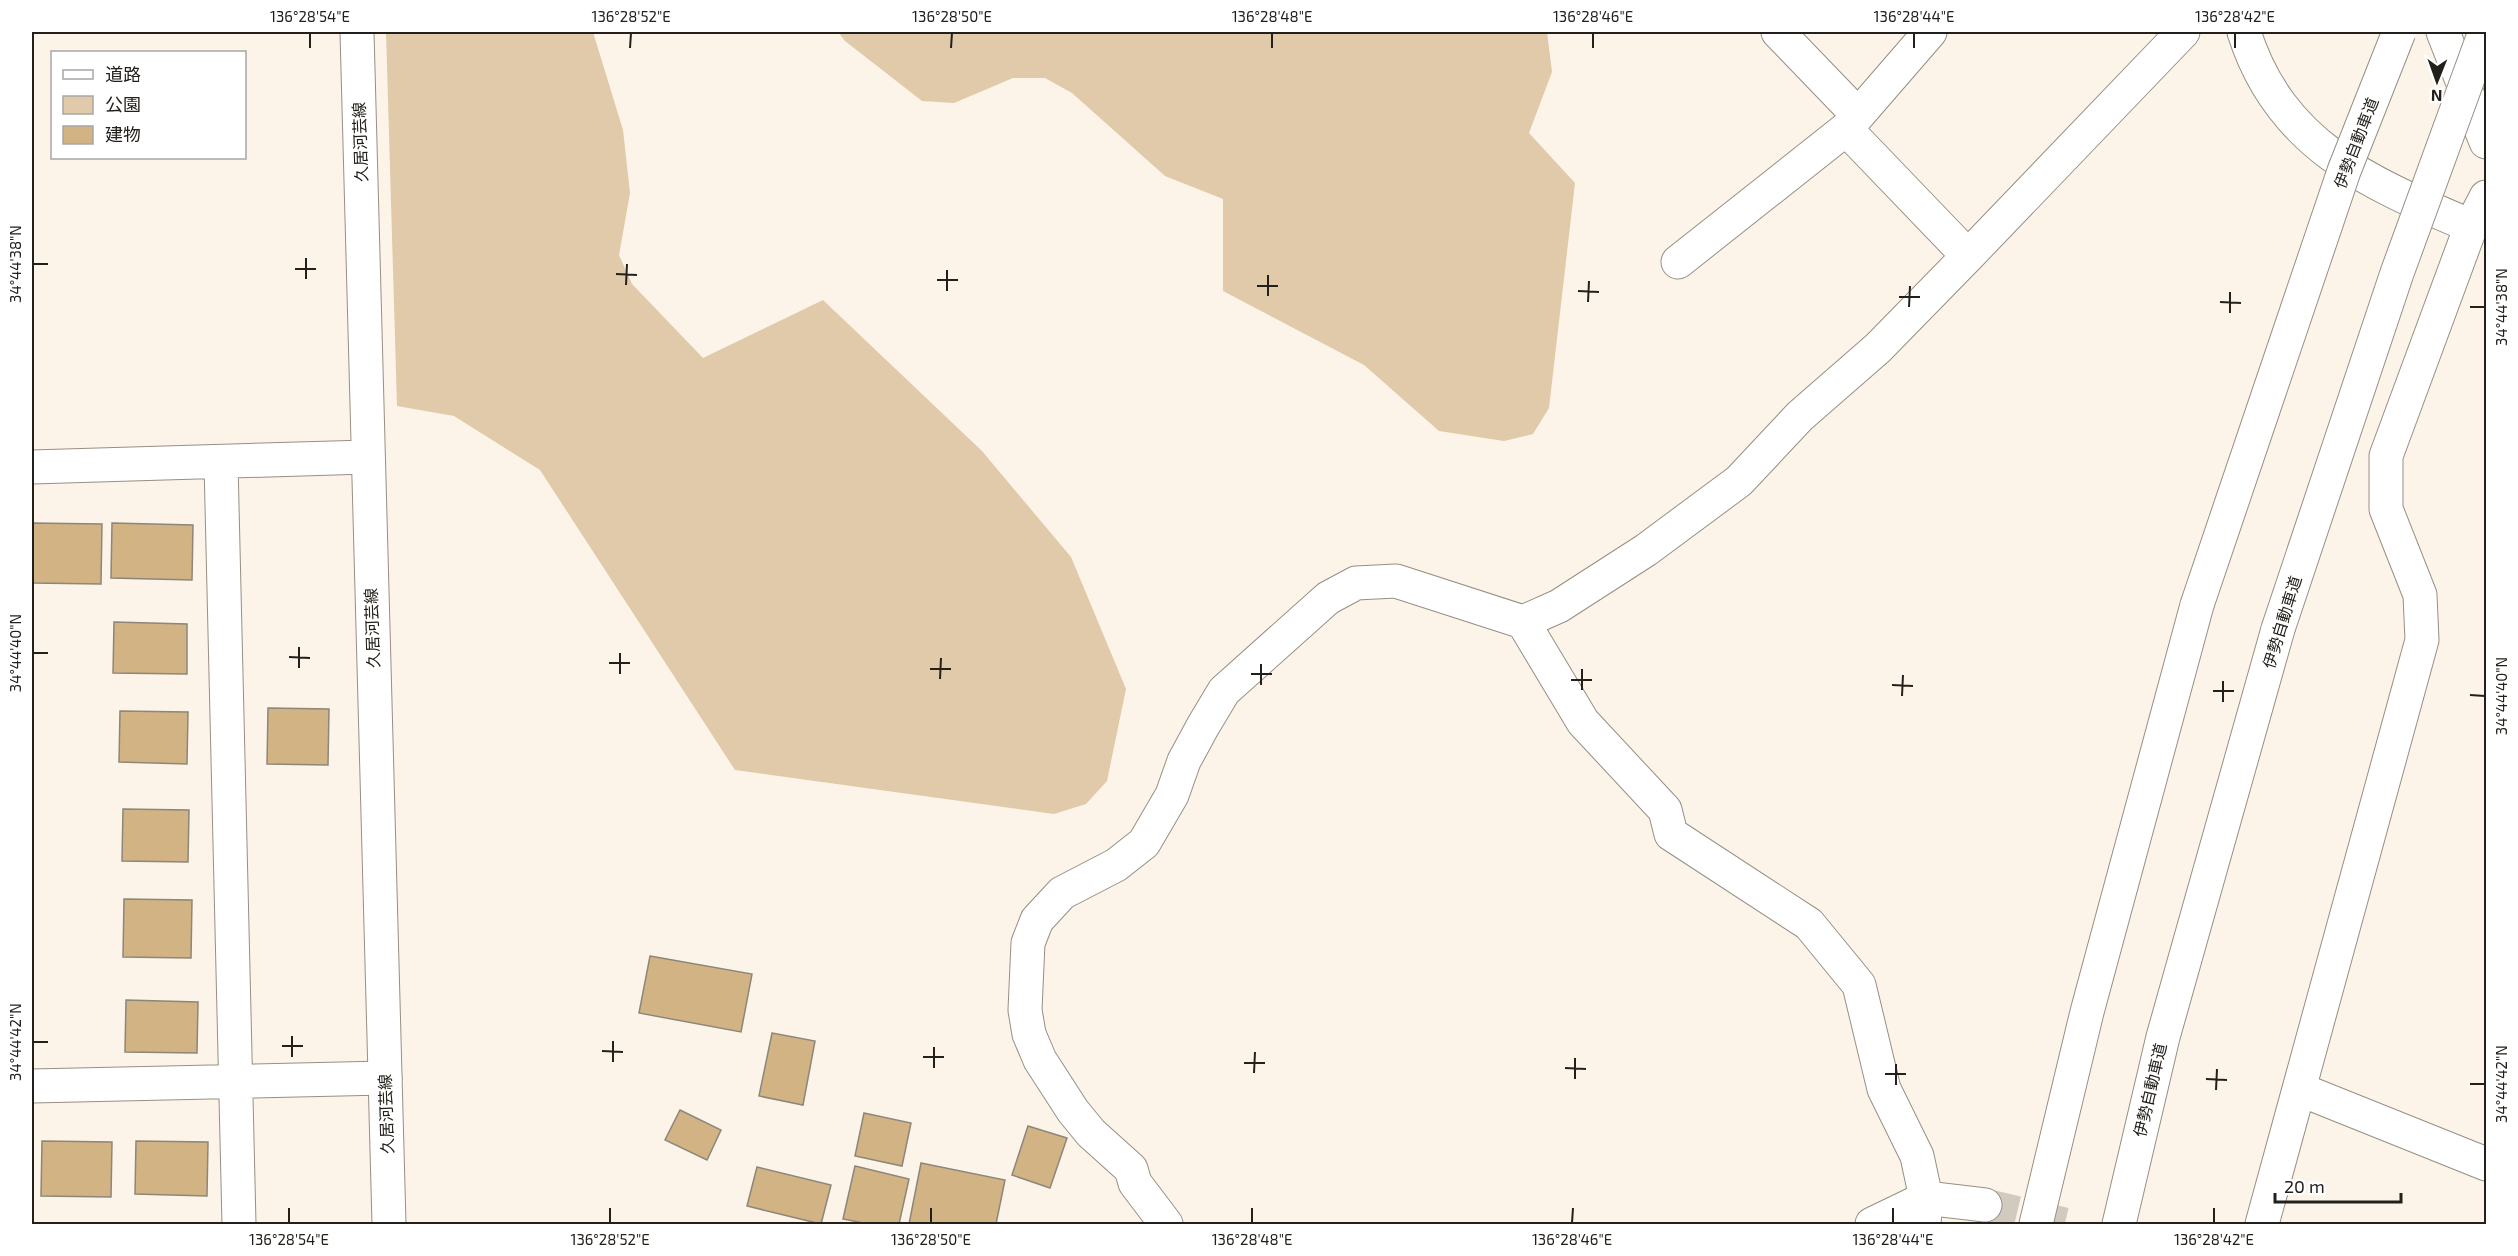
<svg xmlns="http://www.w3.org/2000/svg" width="2518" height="1256" font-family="'Exo 2','Noto Sans JP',sans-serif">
  <rect width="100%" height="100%" fill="#fcf4e8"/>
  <path fill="#e0caaa" d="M386,32H593L623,130L630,193L619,255L632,284L703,358L823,300L982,451L1071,557L1126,689L1107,781L1086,804L1054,814L735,770L540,470L454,416L397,406Z
    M838,32H1547L1552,72L1529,133L1575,183L1549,408L1533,434L1504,441L1439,431L1364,365L1223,291V199L1165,176L1072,93L1045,78H1013L954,103L922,101L845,41Z"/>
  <path fill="#d1b384" stroke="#8d867b" stroke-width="1.5" d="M32,523L102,524L101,584L32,583Z
    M112,523L193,525L192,580L111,578Z
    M114,622L187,624V674L113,673Z
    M268,708L329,709L328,765L267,764Z
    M120,711L188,712L187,764L119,762Z
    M123,809L189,810L188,862L122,861Z
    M124,899L192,900L191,958L123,957Z
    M650,956L752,974L741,1032L639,1013Z
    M126,1000L198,1002L197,1053L125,1052Z
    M772,1033L815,1041L803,1105L759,1096Z
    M680,1110L721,1130L707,1160L665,1140Z
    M864,1113L911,1123L902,1166L855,1156Z
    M1028,1126L1067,1138L1050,1188L1012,1175Z
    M42,1141L112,1142L111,1197L41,1196Z
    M136,1141L208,1142L207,1196L135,1194Z
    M921,1163L1005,1180L996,1224H909Z
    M855,1166L909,1179L899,1224H868L843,1219Z
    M757,1167L831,1185L821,1224L747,1206Z"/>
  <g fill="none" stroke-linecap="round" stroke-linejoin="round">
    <path stroke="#d1cabf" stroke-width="33" stroke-dasharray="33 16" stroke-linecap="butt" d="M1985,1205L2065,1224"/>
    <g stroke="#978f84" stroke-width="35">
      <path id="minor" d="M1778,32L1858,115
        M2244,32C2280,146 2369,183 2471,226
        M2443,32L2486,142
        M1846,129L1968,256
        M1678,262L1846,129L1930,32
        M221,463L239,1224
        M32,467L367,457
        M1523,622L1583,722L1665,810L1671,834L1809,924L1859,985L1884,1089L1917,1156L1926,1198L1924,1224
        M32,1086L385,1078
        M2299,1089L2486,1164
        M1166,1224L1135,1183L1131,1169L1091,1133L1073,1111L1040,1060L1029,1034L1025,1010L1028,943L1037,920L1062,893L1116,865L1144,843L1172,795L1184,761L1203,726L1224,691L1328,598L1356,583L1396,581L1523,622L1559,606L1646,550L1739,481L1800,416L1878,348L1968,256L2183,32
        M1872,1224L1926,1198L1985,1205
        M2262,1224L2422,640L2420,595L2386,509V456L2471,226L2486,197"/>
    </g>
    <g stroke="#978f84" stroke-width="35">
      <path id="major" d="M357,32L389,1224"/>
    </g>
    <g stroke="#978f84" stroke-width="35">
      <path id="highway" d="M2036,1224L2087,1012L2197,605
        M2119,1224L2163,1037L2278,629"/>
    </g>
    <use href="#minor" stroke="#fff" stroke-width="33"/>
    <use href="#major" stroke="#fff" stroke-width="33"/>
    <use href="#highway" stroke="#fff" stroke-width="33"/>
    <g stroke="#978f84" stroke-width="35" stroke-linecap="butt">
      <path id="highway-bridge" d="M2197,605L2344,171L2399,32
        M2278,629L2397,273L2485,32"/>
    </g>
    <use href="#highway-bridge" stroke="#fff" stroke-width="33"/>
  </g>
  <path fill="none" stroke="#23201b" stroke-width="2" d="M310,48V33M630,48L631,33M951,48L952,33M1272,48V33M1593,48V33M1914,48V33M2235,48V33M33,264H48M295,269H316M616,274L637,275M306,279V258M937,280H958M626,285L627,264M1257,286H1278M947,291V270M1578,291L1599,292M1268,296V275M1899,297H1920M1588,302L1589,281M2220,302L2241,303M1909,307L1910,286M2470,307H2485M2230,313V292M33,653H48M289,657L310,658M609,663H630M299,668V647M930,669H951M620,674V653M1251,674H1272M940,679L941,658M1571,680H1592M1261,685V664M1892,685L1913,686M1582,690V669M2213,691H2234M2470,695L2485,696M1902,696L1903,675M2223,702V681M33,1042H48M282,1046H303M602,1051L623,1052M292,1057V1036M923,1057H944M613,1062V1041M1244,1063H1265M934,1068V1047M1565,1068L1586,1069M1254,1073L1255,1052M1885,1074H1906M1575,1079V1058M2206,1079L2227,1080M2470,1084H2485M1896,1085V1064M2216,1090L2217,1069M289,1223V1208M610,1223V1208M931,1223V1208M1252,1223V1208M1572,1223L1573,1208M1893,1223V1208M2214,1223V1208"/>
  <g text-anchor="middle" stroke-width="5" stroke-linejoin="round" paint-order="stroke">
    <g font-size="16" fill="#23201b" stroke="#fff">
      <text transform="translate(360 142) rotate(-92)" y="6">久居河芸線</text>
      <text transform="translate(2356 143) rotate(-69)" y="6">伊勢自動車道</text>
      <text transform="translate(2282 622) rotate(-73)" y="6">伊勢自動車道</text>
      <text transform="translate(372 628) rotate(-92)" y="6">久居河芸線</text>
      <text transform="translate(2150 1090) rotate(-77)" y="6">伊勢自動車道</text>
      <text transform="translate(386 1114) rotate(-92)" y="6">久居河芸線</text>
    </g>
  </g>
  <rect width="2518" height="1256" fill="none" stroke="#ffffff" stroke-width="66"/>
  <rect x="51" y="51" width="195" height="108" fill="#ffffff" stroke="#a7a6a4" stroke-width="1.5"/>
  <rect x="63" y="70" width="30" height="9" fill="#ffffff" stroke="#a7a6a4" stroke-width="1.5"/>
  <text x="105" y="81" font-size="18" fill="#23201b">道路</text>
  <rect x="63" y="96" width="30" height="18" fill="#e0caaa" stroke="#a7a6a4" stroke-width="1.5"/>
  <text x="105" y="111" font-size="18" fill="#23201b">公園</text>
  <rect x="63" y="126" width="30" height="18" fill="#d1b384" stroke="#a7a6a4" stroke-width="1.5"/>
  <text x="105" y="141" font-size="18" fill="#23201b">建物</text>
  <g transform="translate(2437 81) rotate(181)" stroke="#ffffff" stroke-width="4.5" paint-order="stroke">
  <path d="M0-4.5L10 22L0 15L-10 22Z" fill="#23201b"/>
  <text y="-9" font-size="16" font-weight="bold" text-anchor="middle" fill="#23201b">N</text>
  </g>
  <path d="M2275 1193v9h126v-9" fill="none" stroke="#23201b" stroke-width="3"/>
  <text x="2284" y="1193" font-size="18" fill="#23201b" stroke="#ffffff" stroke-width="4.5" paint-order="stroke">20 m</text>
  <rect x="33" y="33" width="2452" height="1190" fill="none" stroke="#23201b" stroke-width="2"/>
  <g font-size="15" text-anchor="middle" fill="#23201b">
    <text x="310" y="22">136°28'54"E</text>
    <text x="631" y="22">136°28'52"E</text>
    <text x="952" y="22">136°28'50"E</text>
    <text x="1272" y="22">136°28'48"E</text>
    <text x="1593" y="22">136°28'46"E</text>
    <text x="1914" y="22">136°28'44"E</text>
    <text x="2235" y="22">136°28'42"E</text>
    <text transform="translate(16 264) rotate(-90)" y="5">34°44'38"N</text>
    <text transform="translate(2502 307) rotate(-90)" y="5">34°44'38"N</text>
    <text transform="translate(16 653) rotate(-90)" y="5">34°44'40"N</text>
    <text transform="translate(2502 696) rotate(-90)" y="5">34°44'40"N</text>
    <text transform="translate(16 1042) rotate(-90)" y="5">34°44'42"N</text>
    <text transform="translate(2502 1084) rotate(-90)" y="5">34°44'42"N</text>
    <text x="289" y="1245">136°28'54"E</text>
    <text x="610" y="1245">136°28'52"E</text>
    <text x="931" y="1245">136°28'50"E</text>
    <text x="1252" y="1245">136°28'48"E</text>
    <text x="1572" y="1245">136°28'46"E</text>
    <text x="1893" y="1245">136°28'44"E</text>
    <text x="2214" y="1245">136°28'42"E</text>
  </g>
</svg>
